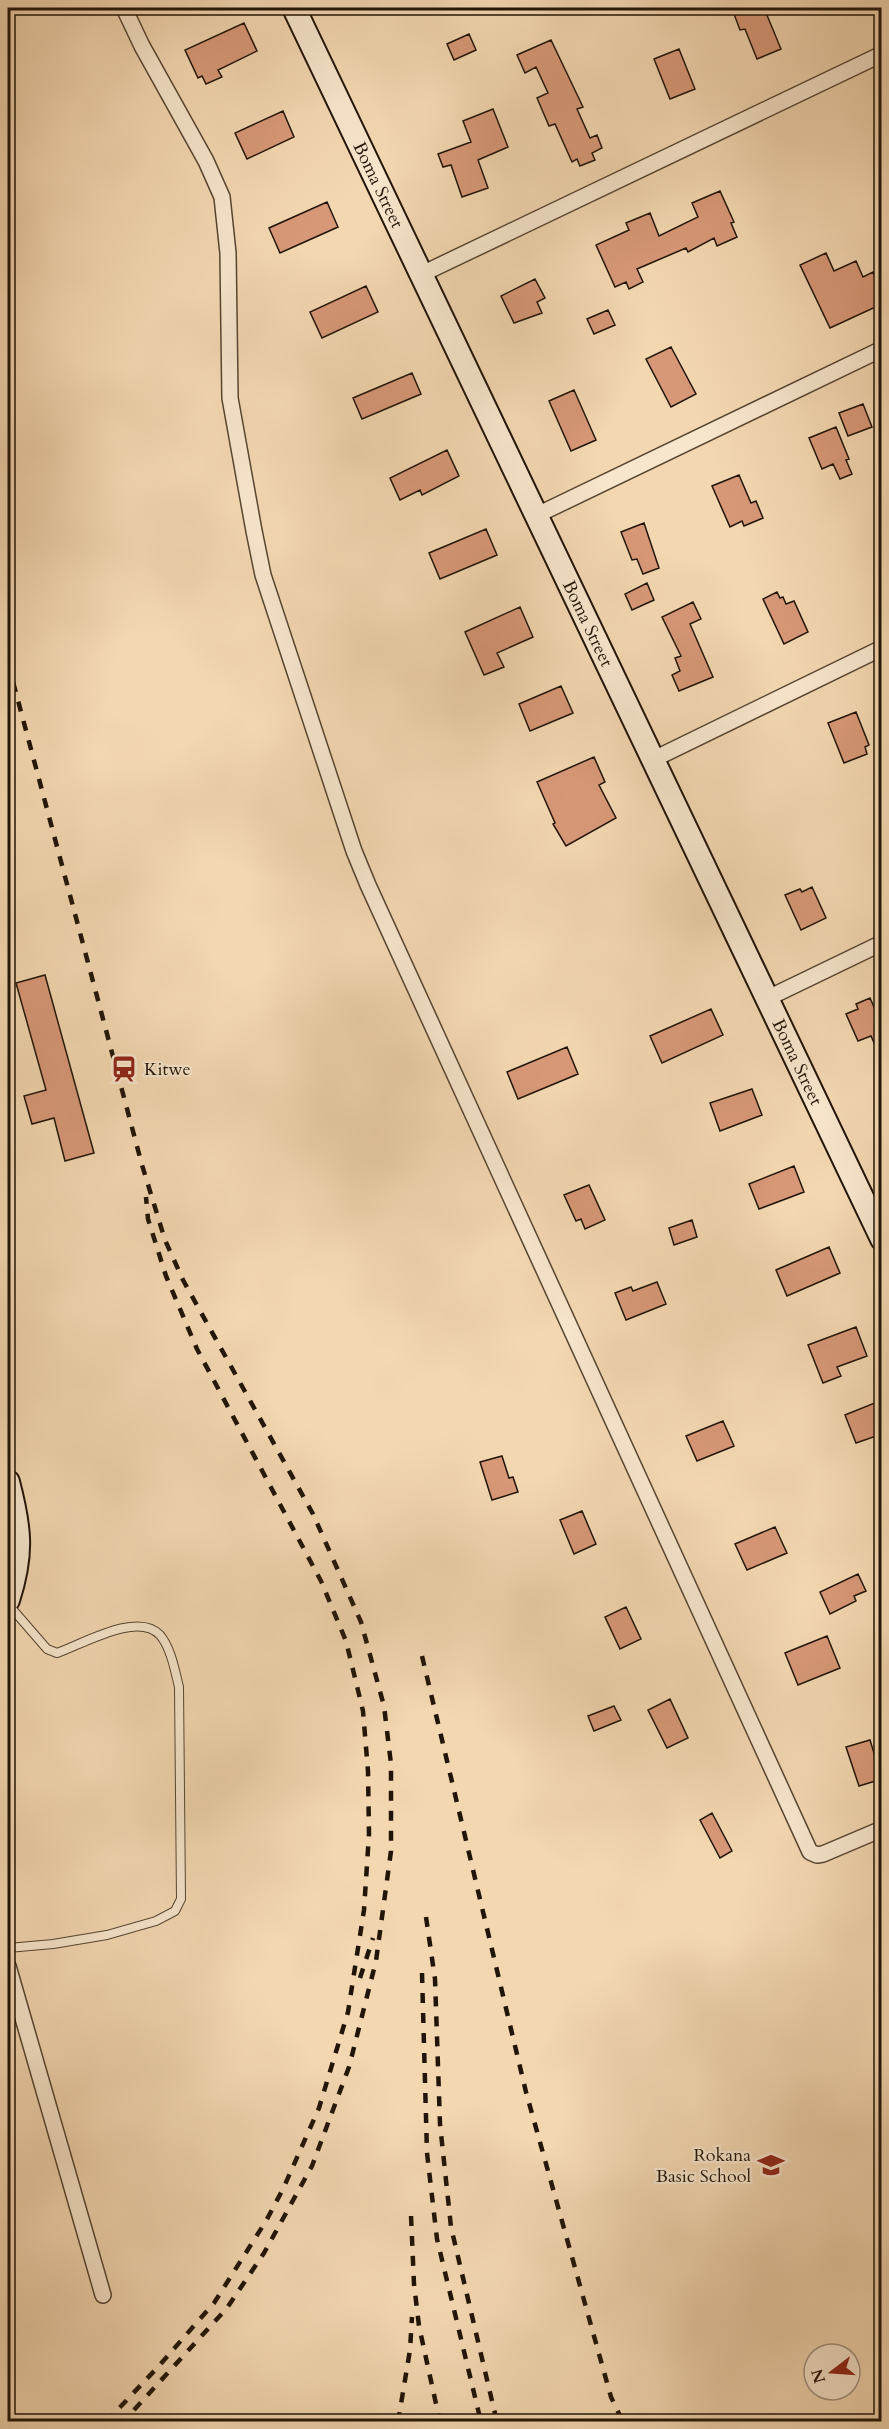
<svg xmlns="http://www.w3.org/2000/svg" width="889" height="2429" font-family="Cardo,serif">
  <rect width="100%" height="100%" fill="#f3d7b1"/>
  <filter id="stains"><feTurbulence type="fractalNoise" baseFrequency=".00333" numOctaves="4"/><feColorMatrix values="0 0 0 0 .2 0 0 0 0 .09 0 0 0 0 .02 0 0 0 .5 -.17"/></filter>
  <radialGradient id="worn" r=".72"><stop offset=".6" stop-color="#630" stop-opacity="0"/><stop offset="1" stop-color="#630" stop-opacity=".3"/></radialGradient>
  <path fill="#d79877" stroke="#211408" stroke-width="1.5" d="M749,8L753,12L764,8L781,49L757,59L745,29L740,30L734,14Z
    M244,23L257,51L218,70L222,77L206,84L202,76L198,78L185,50Z
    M469,34L476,50L454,60L447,44Z
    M551,40L583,107L577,109L590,138L597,135L602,148L592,153L595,160L580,166L577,159L572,162L555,124L549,126L537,98L548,93L536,67L525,73L517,55Z
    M679,49L695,89L670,99L654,59Z
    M493,109L508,147L478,160L488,188L462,197L451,165L443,167L438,154L471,142L463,121Z
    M283,111L294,137L247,159L235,133Z
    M720,191L734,222L731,223L737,237L717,246L714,238L688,252L686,248L637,269L643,282L629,289L626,282L615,287L596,245L629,230L626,223L650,213L659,236L698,217L692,203Z
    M327,202L338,227L280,253L269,228Z
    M826,253L834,271L856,261L863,277L873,272L882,291V304L830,328L800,265Z
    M535,279L545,298L537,302L542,313L514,323L501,296Z
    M366,286L378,312L322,338L310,312Z
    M608,310L615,325L594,334L587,319Z
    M671,347L696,394L671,407L646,359Z
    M412,373L421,394L362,419L353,398Z
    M574,390L596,440L571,451L549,401Z
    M863,404L872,427L848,436L839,413Z
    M836,427L849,459L846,460L852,474L840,479L833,464L822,469L809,438Z
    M447,450L459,476L422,495L420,490L400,500L390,478Z
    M739,475L751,503L756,501L763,518L744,526L742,521L730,527L712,486Z
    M644,523L659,568L643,574L637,559L632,560L621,532Z
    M486,529L497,555L440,579L429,553Z
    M647,583L654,600L632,610L625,594Z
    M777,592L780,598L783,597L786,604L794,601L808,632L784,644L763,599Z
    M693,602L701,619L690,624L713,677L679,691L672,675L680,671L675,658L681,656L662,617Z
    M520,607L533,637L497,653L504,667L484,675L465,632Z
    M561,686L573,713L530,731L519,704Z
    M856,712L869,745L865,747L867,754L844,763L828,723Z
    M594,757L605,782L599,785L616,818L566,846L553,824L555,823L537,782Z
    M812,887L826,918L801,930L785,895L800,889L802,892Z
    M45,975L94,1153L65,1161L54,1118L32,1124L24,1096L46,1090L16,983Z
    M870,998L874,1007L882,1004V1061L871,1036L858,1041L846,1014L858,1009L856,1004Z
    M711,1009L723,1035L662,1063L650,1036Z
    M567,1047L578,1074L518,1099L507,1072Z
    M752,1089L762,1115L720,1131L710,1103Z
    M794,1166L804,1192L759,1209L749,1184Z
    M589,1185L605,1220L585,1229L581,1219L576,1221L564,1195Z
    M692,1220L697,1237L674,1245L669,1228Z
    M829,1247L840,1273L787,1296L776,1270Z
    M657,1282L666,1304L626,1320L615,1293L631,1287L633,1291Z
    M856,1327L867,1356L837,1367L841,1376L823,1383L808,1345Z
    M882,1400V1434L856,1443L845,1415Z
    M723,1421L734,1446L697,1461L686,1436Z
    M502,1456L509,1478L513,1477L518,1492L492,1500L480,1462Z
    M582,1511L596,1544L574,1554L560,1520Z
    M775,1527L787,1553L747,1570L735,1544Z
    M858,1574L866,1591L854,1596L856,1601L830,1614L820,1592Z
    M626,1607L641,1639L620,1649L605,1617Z
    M827,1636L840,1668L798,1685L785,1653Z
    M670,1699L688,1738L667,1748L648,1710Z
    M614,1706L621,1720L594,1731L588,1716Z
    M870,1740L882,1779L859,1786L846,1747Z
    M712,1813L732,1851L720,1858L700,1820Z"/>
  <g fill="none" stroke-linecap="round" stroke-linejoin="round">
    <g stroke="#564532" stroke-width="10">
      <path id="lane" d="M8,1604L47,1649L57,1653C83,1644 138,1611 160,1635C171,1648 175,1671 179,1687L181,1899L175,1911L156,1921L107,1935L53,1944L8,1948"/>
    </g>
    <g stroke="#564532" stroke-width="18">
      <path id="street" d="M124,8L142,46L206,161L222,197L228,253L230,398L254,531L263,575L354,851L368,885L810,1852L817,1855L823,1854L882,1829
        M422,274L882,54
        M537,515L882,349
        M654,759L882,648
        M768,998L882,943
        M8,1966L103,2295"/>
    </g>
    <g stroke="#211408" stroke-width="26">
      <g id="secondary">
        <path id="s1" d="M294,8L882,1239"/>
        <path d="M8,1482C20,1528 23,1554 8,1600"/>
      </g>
    </g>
    <use href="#lane" stroke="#f7e5cc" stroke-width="8"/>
    <use href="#street" stroke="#f7e5cc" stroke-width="15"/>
    <use href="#secondary" stroke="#f7e5cc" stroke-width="22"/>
    <path stroke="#211408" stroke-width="4.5" stroke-dasharray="10 10" stroke-linecap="butt" d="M8,663L142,1165L165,1240L183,1280L313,1514L361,1622L384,1706L391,1764V1851L376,1961L349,2067L312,2166L264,2253L227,2308L123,2422
      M422,1656L526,2092L611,2397L623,2422
      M426,1917L435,1979L440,2124L451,2227L497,2422
      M422,1973L427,2153L437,2239L481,2422
      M360,1978L373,1938
      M411,2216L414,2284L419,2326L440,2422
      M106,2422L157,2368L214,2303L266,2221L283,2189L319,2108L348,2012L364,1910L369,1834L368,1771L363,1711L346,1641L321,1581L197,1349L166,1276L148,1219L146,1197
      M398,2422L410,2350L412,2317"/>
  </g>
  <defs>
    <g id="station-bare" transform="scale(2.07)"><path d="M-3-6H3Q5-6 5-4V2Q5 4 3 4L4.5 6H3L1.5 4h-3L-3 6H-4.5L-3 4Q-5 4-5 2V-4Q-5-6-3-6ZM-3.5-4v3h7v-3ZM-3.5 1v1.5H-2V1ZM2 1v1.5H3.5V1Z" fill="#8f2418" stroke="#f7e5cc" stroke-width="2.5" paint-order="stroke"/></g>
    <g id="school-bare" transform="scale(2.07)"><path d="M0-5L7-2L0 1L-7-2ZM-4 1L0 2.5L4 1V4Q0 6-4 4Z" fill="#8f2418" stroke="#f7e5cc" stroke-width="2.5" paint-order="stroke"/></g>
  </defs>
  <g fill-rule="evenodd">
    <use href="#station-bare" x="124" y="1069"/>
    <use href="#school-bare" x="771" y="2165"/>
  </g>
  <g text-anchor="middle" stroke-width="4.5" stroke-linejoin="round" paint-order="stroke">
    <g font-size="18" fill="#211408" stroke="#f7e5cc">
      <text dy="6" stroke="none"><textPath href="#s1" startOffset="196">Boma Street</textPath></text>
      <text dy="6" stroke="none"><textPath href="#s1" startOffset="682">Boma Street</textPath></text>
      <text dy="6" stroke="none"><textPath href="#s1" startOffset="1168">Boma Street</textPath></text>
    </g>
    <g font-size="18" fill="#211408" stroke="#f7e5cc" text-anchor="start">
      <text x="144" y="1075">Kitwe</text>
      <text x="751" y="2161" text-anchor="end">Rokana<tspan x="751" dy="21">Basic School</tspan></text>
    </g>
  </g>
  <rect width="889" height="2429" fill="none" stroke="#f3d7b1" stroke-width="30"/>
  <rect x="9" y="9" width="871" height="2411" fill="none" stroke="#211408" stroke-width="3"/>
  <rect x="15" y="15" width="859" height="2399" fill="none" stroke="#211408" stroke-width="1.5"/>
  <g transform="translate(832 2372) rotate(253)"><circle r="28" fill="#f7e5cc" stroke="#a1917e" stroke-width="1.5"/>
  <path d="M0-4.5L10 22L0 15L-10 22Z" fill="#8f2418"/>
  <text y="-9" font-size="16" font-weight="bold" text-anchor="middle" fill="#211408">N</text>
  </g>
  <rect width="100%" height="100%" filter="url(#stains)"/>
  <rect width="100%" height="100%" fill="url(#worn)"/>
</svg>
